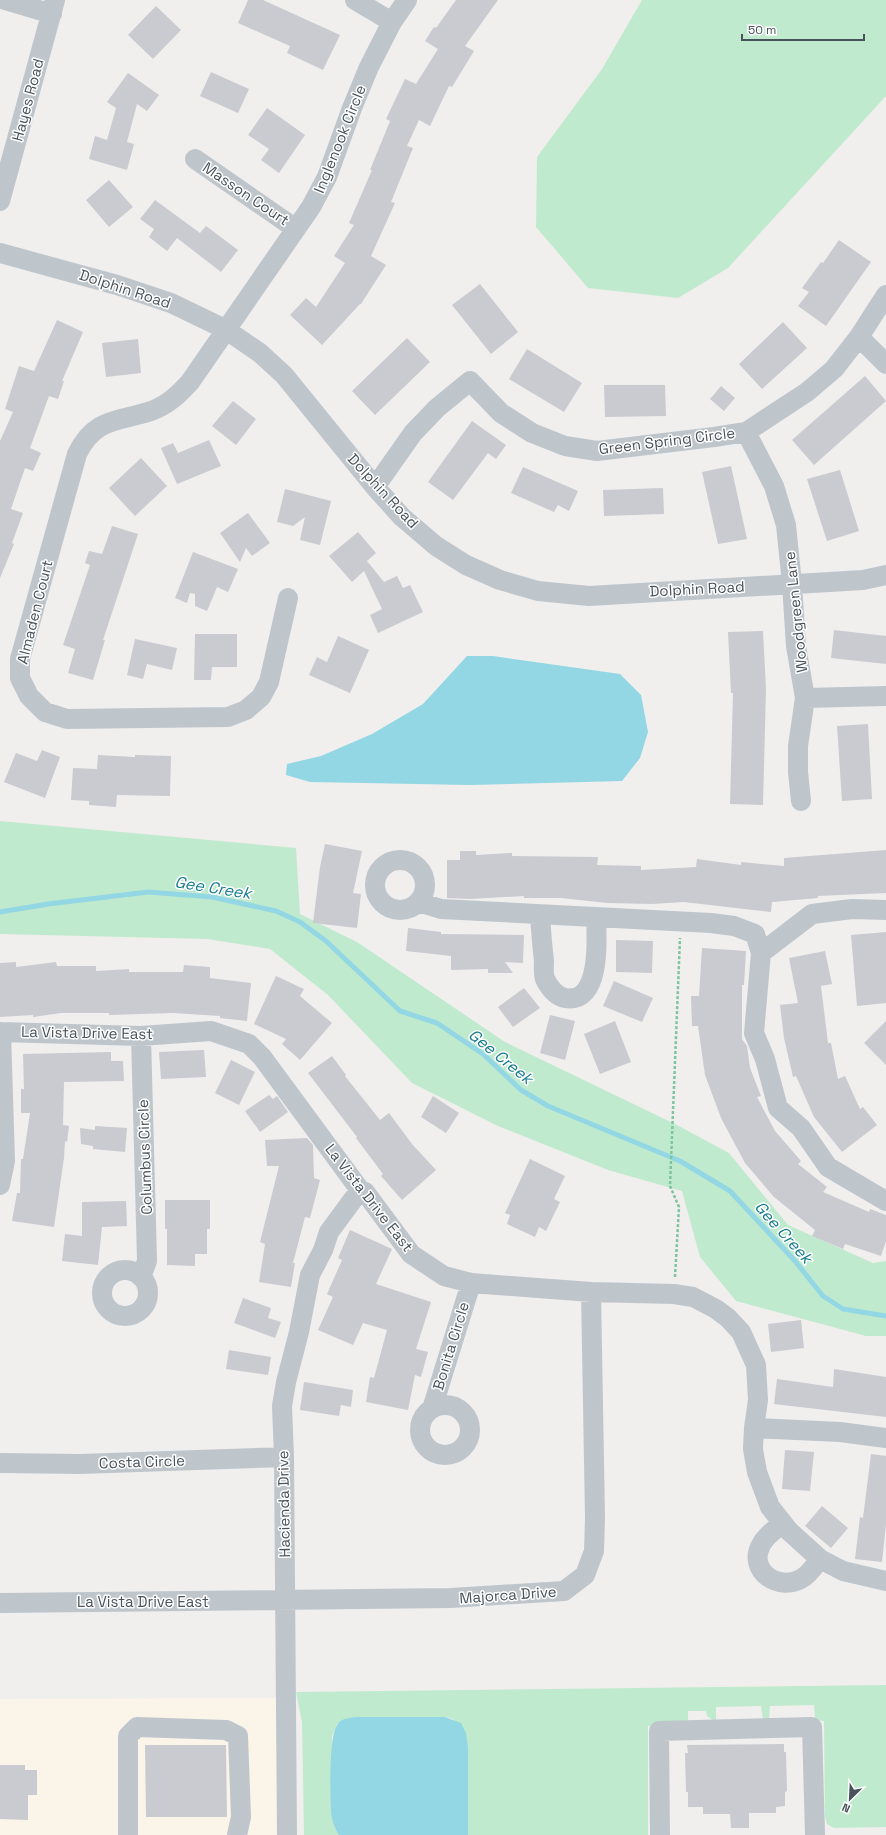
<svg xmlns="http://www.w3.org/2000/svg" width="886" height="1835" font-family="'Space Grotesk',sans-serif">
  <rect width="100%" height="100%" fill="#f1eeee"/>
  <path fill="#faf4e9" d="M278,1698L279,1835H0V1699Z"/>
  <path fill="#c0eace" d="M642,0H886V96L728,268L678,298L588,288L536,227L537,157L602,69Z
    M0,821L296,848L300,914L357,942L505,1042L677,1125L729,1153L788,1225L873,1263L886,1261V1336H866L736,1301L700,1257L682,1191L608,1170L498,1126L412,1083L328,995L270,949L207,939L0,934Z
    M886,1685V1827L834,1828L827,1824L825,1817L824,1721L817,1720L815,1717L814,1705L770,1706L769,1719H763L761,1706L716,1707V1719L714,1721L707,1716L706,1711H688V1721L648,1726V1835H468V1747L453,1719L445,1717H356L337,1724L332,1736L331,1809L336,1830L339,1835H304L302,1722L296,1692Z"/>
  <path fill="#92d7e3" d="M467,656H493L620,674L641,695L648,732L640,758L622,781L470,785L310,782L286,775L287,764L321,756L372,734L423,704Z
    M356,1717H445L461,1723L466,1733L468,1747V1835H339C334,1828 331,1817 331,1809C330,1793 329,1737 337,1725C341,1718 349,1718 356,1717Z"/>
  <g fill="none" stroke-linecap="round" stroke-linejoin="round">
    <path stroke="#92d7e3" stroke-width="5" d="M0,912L48,904L148,892L212,897L276,911L300,922L326,941L400,1011L437,1023L483,1054L521,1090L548,1106L680,1161L730,1191L795,1261L823,1296L843,1309L886,1316"/>
  </g>
  <path fill="#c9cbd0" d="M248,0H263L340,35L323,70L287,53L290,46L238,23Z
    M456,0H498L465,46L474,51L452,87L449,86L430,126L419,120L407,146L413,148L391,202L395,203L371,256L386,265L361,304H360L322,345L290,315L306,298L316,307L345,263L334,256L354,225L349,223L372,170H370L390,121L386,119L405,79L416,84L438,49L425,41L434,27L436,28Z
    M156,6L181,30L153,59L128,35Z
    M211,72L249,89L238,113L200,96Z
    M128,73L159,95L147,111L137,104L127,142L134,144L127,170L89,159L95,136L107,140L116,108L107,102Z
    M267,108L305,135L279,173L261,160L269,149L248,135Z
    M109,180L133,207L109,227L86,200Z
    M155,200L200,233L206,226L238,250L221,272L177,238L167,251L149,237L154,229L140,219Z
    M839,240L871,262L826,326L798,306L809,292L802,288L821,262L823,263Z
    M480,284L518,332L491,354L452,305Z
    M57,320L83,332L62,381H64L58,399L49,396L30,448L41,453L33,471L25,468L11,509L23,513L12,543L14,544L0,578V441L13,412L5,409L19,366L34,371Z
    M783,322L807,348L762,389L739,364Z
    M407,338L430,362L375,415L352,391Z
    M138,339L141,373L106,377L102,343Z
    M527,349L582,383L564,412L509,379Z
    M865,376L886,401L814,465L792,440Z
    M604,385H665L666,416L605,417Z
    M721,386L735,398L724,411L710,399Z
    M233,401L256,419L236,445L212,426Z
    M472,421L506,445L496,459L488,453L453,500L428,482Z
    M209,440L221,466L177,484L161,448L173,443L178,453Z
    M141,458L167,486L135,516L109,488Z
    M731,466L747,539L718,544L702,472Z
    M523,467L578,491L569,511L558,505L554,512L511,493Z
    M840,470L859,531L827,541L807,479Z
    M663,488L664,514L604,516L603,490Z
    M285,489L331,501L320,545L300,540L305,517L293,526L277,522Z
    M248,513L270,543L252,556L246,548L240,562L220,533Z
    M112,526L138,534L103,640H105L93,680L68,673L75,649L63,645L90,565L85,563L89,551L102,554Z
    M358,532L376,553L367,561L384,582L397,576L403,588L410,585L423,612L378,633L370,615L382,609L364,571L352,582L329,556Z
    M193,552L238,569L228,592L217,587L207,611L195,606V594L190,593L187,603L175,598Z
    M834,630L886,636V664L831,658Z
    M763,631L766,689L763,805L730,804L733,693H731L728,632Z
    M195,634H237V667H212L211,680H194Z
    M338,636L369,650L350,693L309,675L317,657L327,662Z
    M135,639L177,648L172,670L147,664L143,679L127,675Z
    M868,724L872,799L842,801L837,726Z
    M42,750L60,757L45,798L4,782L16,753L37,761Z
    M98,755L135,757V755L171,756L170,796L117,795L116,807L89,805V801L71,800L73,768L97,769Z
    M325,844L362,851L353,893L361,894L357,928L313,923L320,867Z
    M886,850V893L818,896V898L772,902L771,912L684,902L652,904L607,903L561,898H524V896L470,899L447,898V860H460V851H476V855L512,853V856L598,857L597,865L641,866V870L696,867L697,859L741,865V862L784,866V858Z
    M408,928L441,932V934L524,935L523,963L505,962L513,973H488V969L451,970V956L406,951Z
    M886,932V1003L857,1006L851,935Z
    M616,940L653,941L652,973L616,972Z
    M702,948L746,951L744,985H742V1039L747,1046L750,1068L761,1096L757,1097L775,1131L801,1161L798,1164L827,1187L823,1192L869,1212L870,1209L886,1215V1241L881,1256L845,1244L843,1249L812,1236L815,1230L774,1197L745,1163L721,1118L705,1075L698,1026H692L691,996H699Z
    M825,951L832,984L821,986L828,1043H831L838,1079L845,1076L860,1109L863,1107L877,1125L842,1152L814,1117L796,1076L793,1077L784,1038L780,1005L798,1003L789,958Z
    M16,962V967L56,962L57,966H96V971L129,969V972H183L184,965L210,967V978L251,983L247,1021L220,1018V1016L173,1013L109,1015V1013H61L33,1017V1015L0,1017V963Z
    M276,976L304,989L300,996L332,1023L300,1060L282,1044L286,1039L254,1024Z
    M614,981L653,998L642,1022L603,1006Z
    M524,988L540,1008L513,1027L498,1007Z
    M550,1015L575,1021L565,1060L540,1053Z
    M615,1021L631,1062L600,1074L584,1034Z
    M886,1021V1065L864,1043Z
    M204,1050L206,1077L161,1079L159,1052Z
    M111,1052V1061H123L124,1081L64,1082L63,1125L69,1126L67,1142L65,1141L64,1158L54,1227L12,1221L17,1193H20L21,1159H23L30,1113H21V1089H24L23,1054Z
    M332,1056L346,1075L345,1076L380,1120L389,1113L412,1144L436,1170L402,1200L381,1176L383,1174L356,1138L357,1137L308,1073Z
    M231,1060L255,1072L239,1105L215,1093Z
    M269,1095L273,1099L277,1096L288,1112L260,1132L245,1111Z
    M433,1096L459,1113L446,1133L421,1117Z
    M95,1126L127,1128L125,1152L93,1149V1146L81,1144L80,1128L95,1130Z
    M307,1138L313,1145L314,1178L320,1180L310,1218L305,1217L293,1263H295L291,1287L259,1282L265,1244L260,1242L279,1166H267L265,1140Z
    M530,1159L565,1176L554,1199L560,1202L546,1231L539,1227L535,1237L507,1224L510,1215L505,1213Z
    M165,1200H210V1229H207V1254H195V1266L167,1265V1229H165Z
    M126,1201L127,1226L102,1227L98,1265L62,1261L65,1234L82,1236V1202Z
    M350,1230L392,1249L376,1284L431,1302L416,1349L428,1352L421,1377L415,1375L408,1410L366,1402L370,1377L374,1378L387,1330L363,1323L353,1345L318,1330L333,1297L327,1294L342,1260L338,1258Z
    M243,1298L271,1308L268,1318L281,1322L275,1338L234,1323Z
    M801,1320L804,1348L771,1352L768,1324Z
    M229,1350L271,1357L268,1375L226,1369Z
    M834,1369L886,1377V1417L774,1404L777,1379L833,1387Z
    M304,1382L353,1390L351,1407L341,1405L339,1416L300,1410Z
    M785,1450L814,1452L810,1491L782,1489Z
    M871,1454L886,1456V1524L882,1562L855,1559L860,1517L863,1518Z
    M822,1506L848,1528L831,1548L805,1526Z
    M784,1744V1752H786L787,1791L785,1792V1806L776,1807V1813H749V1828H731L730,1814H703V1807H688V1792H686L685,1753H688L687,1745Z
    M145,1745H226L227,1817H146Z
    M0,1765H25V1770H37V1795H28V1820L0,1819Z"/>
  <g fill="none" stroke-linecap="round" stroke-linejoin="round">
    <path stroke="#7cc59d" stroke-width="2.5" stroke-dasharray="3 2" stroke-linecap="butt" d="M675,1277L679,1207L670,1186L680,938"/>
    <path stroke="#bec6cc" stroke-width="20" d="M5,0L52,14
      M355,0L392,22
      M195,159L296,229
      M0,201L55,0
      M0,253L117,285L171,303L225,329L260,353L284,375L375,487L402,517L436,546L466,565L500,580L538,591L589,596L863,580L886,575
      M859,337L886,364
      M746,432L774,486L786,525L792,584L796,646L805,698L798,746V772L801,801
      M375,487L413,433L437,408L470,381L501,413L532,433L565,446L597,451L714,437L746,432L807,392L834,369L859,337L886,295
      M288,598L269,682L261,697L246,710L228,717L67,719L45,712L29,696L20,678V659L77,454C95,417 118,422 151,411C168,405 179,394 190,382L311,207L327,177L352,108L369,67L392,22L407,0
      M805,698L886,696
      M375 885a25 25 0 1 1 50 0a25 25 0 1 1-50 0Z
      M419,902L441,909L711,923L734,926L755,934L761,953L754,1033L765,1059L778,1108L801,1128L828,1167L886,1201
      M540,915C541,930 542,945 544,961C544,966 543,974 545,979C549,987 556,996 565,998C601,1005 597,939 596,918
      M761,953L812,914L852,909L886,910
      M0,1032L141,1036L211,1031L249,1044L262,1057L360,1190L365,1192L411,1254L444,1276L471,1283L591,1292L674,1294L693,1297L716,1309L728,1318L741,1332L756,1365L758,1400L754,1428L753,1449L757,1472L770,1507L789,1531L820,1559L843,1571L886,1581
      M0,1185L5,1161L1,1032
      M102 1293a23 23 0 1 1 46 0a23 23 0 1 1-46 0Z
      M141,1277L147,1261L141,1036
      M420 1430a25 25 0 1 1 50 0a25 25 0 1 1-50 0Z
      M432,1409L471,1283
      M754,1428L840,1432L886,1438
      M0,1463L80,1464L284,1457
      M783,1523C776,1529 765,1536 761,1545C747,1570 779,1594 804,1577C810,1573 815,1565 820,1559
      M0,1603L451,1598L564,1591L585,1575L594,1551L595,1518L591,1292
      M128,1835V1736L137,1727L226,1730L238,1736L241,1817L237,1835
      M287,1835L284,1457L282,1406L286,1382L299,1332L310,1275L323,1250L329,1232L360,1190
      M660,1835L659,1731L812,1727L815,1835"/>
  </g>
  <g text-anchor="middle" stroke-width="3" stroke-linejoin="round" paint-order="stroke">
    <g font-size="15" fill="#48525a" stroke="#fff">
      <text transform="translate(28 100) rotate(-75)" y="5">Hayes Road</text>
      <text transform="translate(340 139) rotate(-68)" y="5">Inglenook Circle</text>
      <text transform="translate(246 194) rotate(34)" y="5">Masson Court</text>
      <text transform="translate(125 289) rotate(18)" y="5">Dolphin Road</text>
      <text transform="translate(667 441) rotate(-7)" y="5">Green Spring Circle</text>
      <text transform="translate(383 491) rotate(47)" y="5">Dolphin Road</text>
      <text transform="translate(697 589) rotate(-3)" y="5">Dolphin Road</text>
      <text transform="translate(35 612) rotate(-76)" y="5">Almaden Court</text>
      <text transform="translate(796 612) rotate(-96)" y="5">Woodgreen Lane</text>
      <text transform="translate(87 1033) rotate(1)" y="5">La Vista Drive East</text>
      <text transform="translate(145 1157) rotate(-92)" y="5">Columbus Circle</text>
      <text transform="translate(369 1198) rotate(52)" y="5">La Vista Drive East</text>
      <text transform="translate(451 1346) rotate(-73)" y="5">Bonita Circle</text>
      <text transform="translate(142 1462) rotate(-2)" y="5">Costa Circle</text>
      <text transform="translate(284 1504) rotate(-91)" y="5">Hacienda Drive</text>
      <text transform="translate(508 1595) rotate(-4)" y="5">Majorca Drive</text>
      <text x="143" y="1607">La Vista Drive East</text>
    </g>
    <g font-size="16" font-style="italic" fill="#187c8e" stroke="#fff">
      <text transform="translate(213 887) rotate(9)" y="6">Gee Creek</text>
      <text transform="translate(501 1056) rotate(39)" y="6">Gee Creek</text>
      <text transform="translate(784 1232) rotate(48)" y="6">Gee Creek</text>
    </g>
  </g>
  <g transform="translate(850 1799) rotate(204)" stroke="#ffffff" stroke-width="3" paint-order="stroke">
  <path d="M0-3L7 15L0 10L-7 15Z" fill="#48525a"/>
  <text y="-6" font-size="11" font-weight="bold" text-anchor="middle" fill="#48525a">N</text>
  </g>
  <path d="M742 34v6h122v-6" fill="none" stroke="#48525a" stroke-width="2"/>
  <text x="748" y="34" font-size="12" fill="#48525a" stroke="#ffffff" stroke-width="3" paint-order="stroke">50 m</text>
</svg>
